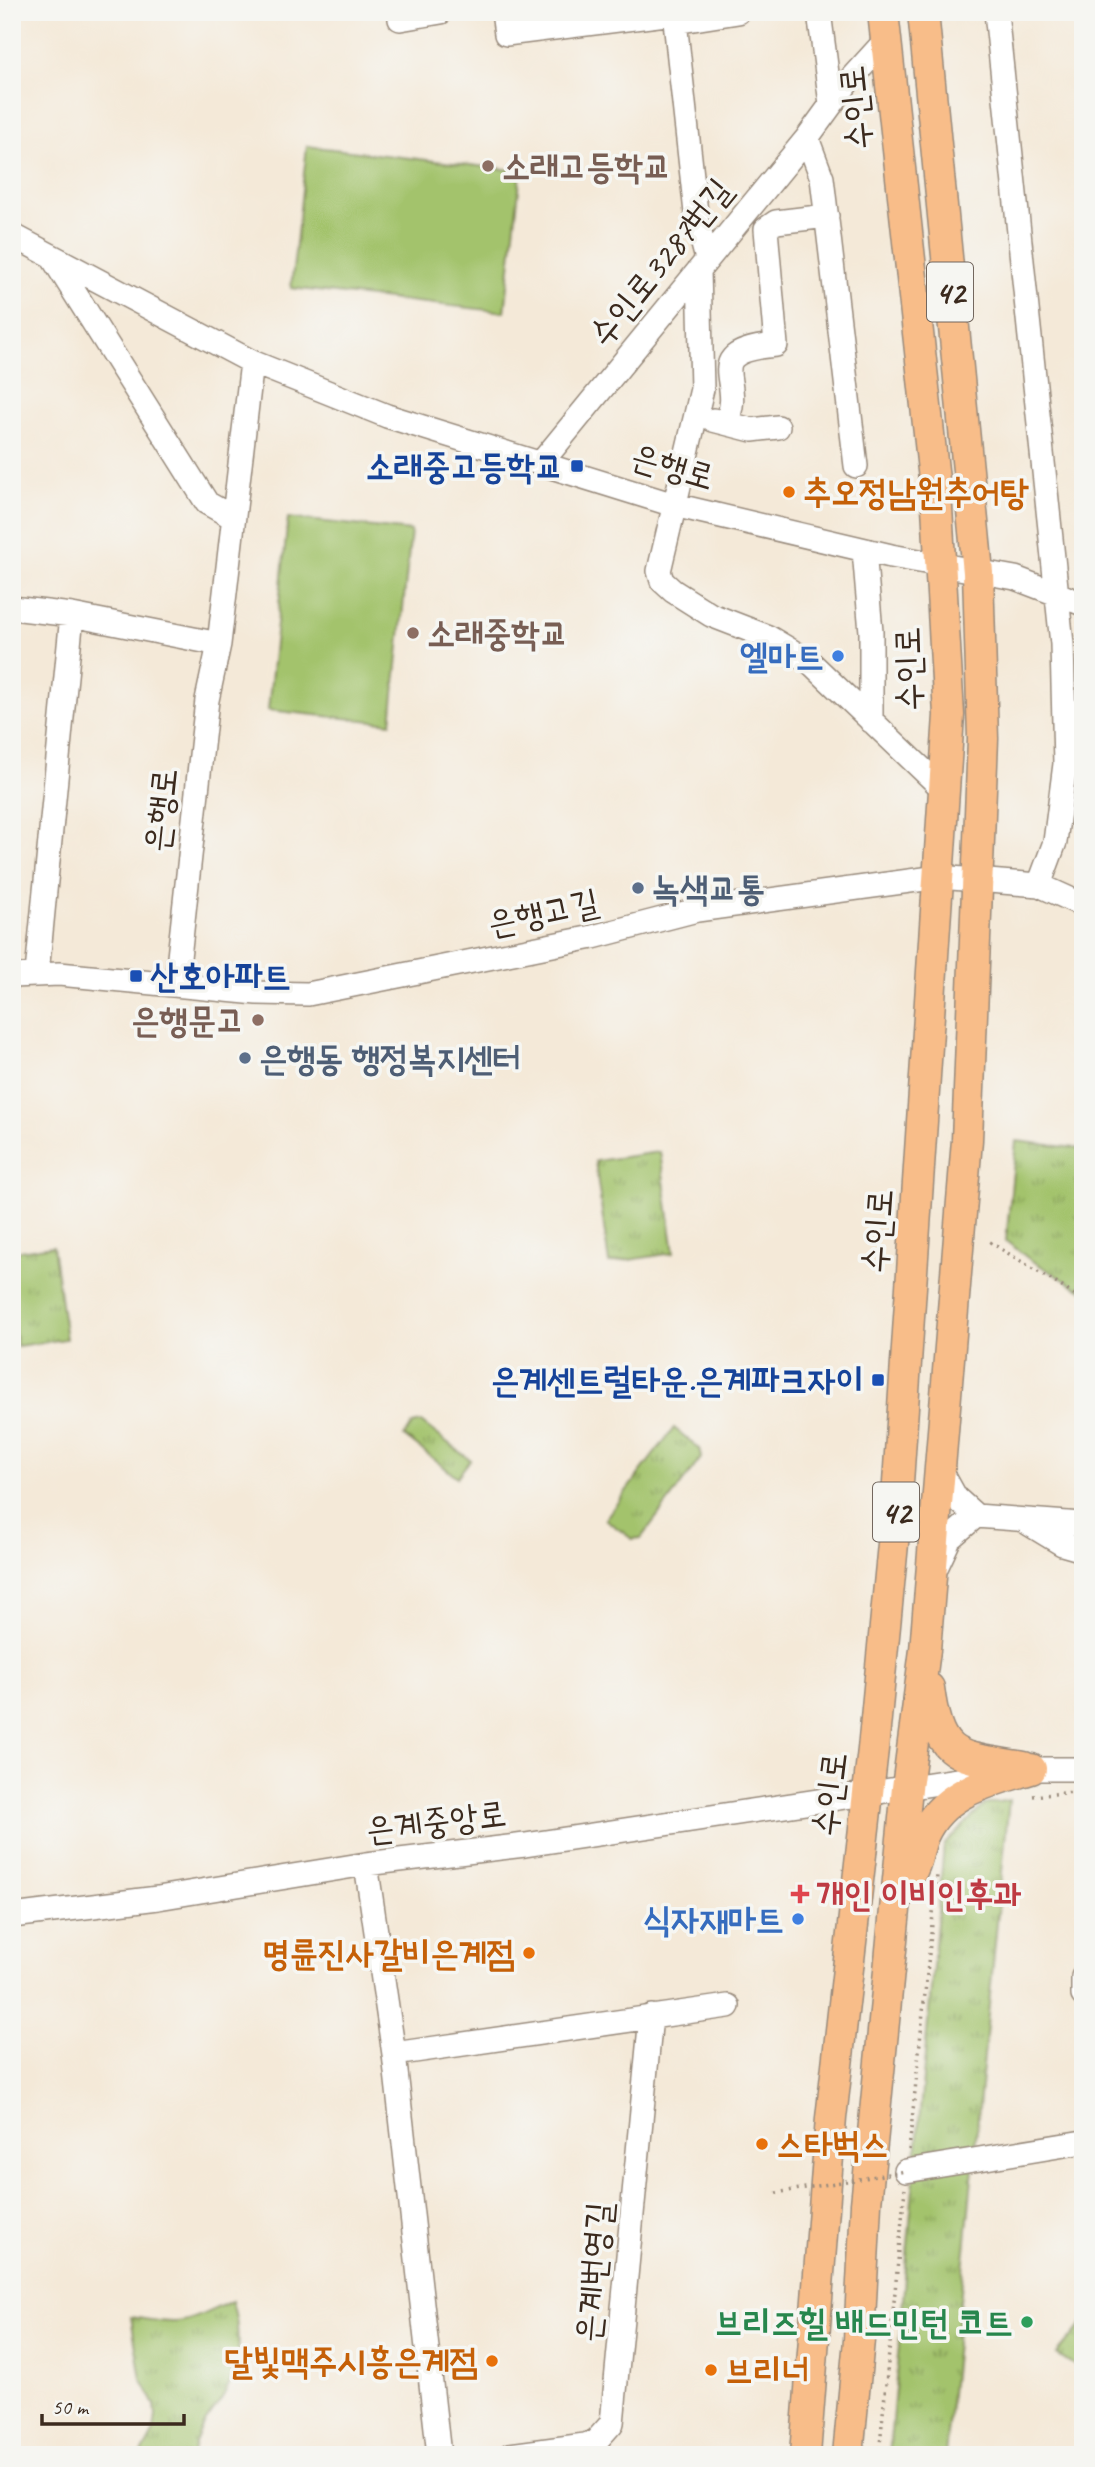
<svg xmlns="http://www.w3.org/2000/svg" width="1095" height="2467" font-family="Caveat,'Poor Story',sans-serif">
  <defs>
    <pattern id="park-tufts" width="24" height="20" patternUnits="userSpaceOnUse" patternTransform="scale(1.75)"><rect width="24" height="20" fill="#a3c36c"/><path d="M3 7l-1-3M5 7V3M7 7l1-3M15 17l-1-3M17 17v-4M19 17l1-3" fill="none" stroke="#869f58"/></pattern>
  </defs>
  <rect width="100%" height="100%" fill="#f6f6f2"/>
  <filter id="ink" filterUnits="userSpaceOnUse"><feTurbulence type="fractalNoise" baseFrequency=".0143" numOctaves="2"/><feDisplacementMap in="SourceGraphic" scale="14" xChannelSelector="R" yChannelSelector="G"/><feConvolveMatrix kernelMatrix="1 2 1 2 8 2 1 2 1" color-interpolation-filters="sRGB"/></filter>
  <filter id="wash" filterUnits="userSpaceOnUse"><feTurbulence type="fractalNoise" baseFrequency=".00686" numOctaves="4" result="noise"/><feDisplacementMap in="SourceGraphic" scale="28" xChannelSelector="R" yChannelSelector="G"/><feGaussianBlur stdDeviation="1.57" result="paint"/><feColorMatrix in="noise" values="0 0 0 0 0 0 0 0 0 0 0 0 0 0 0 0 0 1.4 0 .05"/><feComposite in="paint" operator="in"/></filter>
  <g filter="url(#wash)">
    <rect width="100%" height="100%" fill="#f4e9d8"/>
    <path fill="url(#park-tufts)" stroke="#6f7645" stroke-width="2" d="M1016,1141L1083,1149V1291L1029,1259L1006,1241Z
      M660,1152L674,1253L609,1263L595,1161Z
      M53,1246L66,1339L17,1346L12,1314V1252Z
      M421,1422L470,1460L457,1477L404,1436L413,1424Z
      M674,1428L699,1448L701,1458L641,1538L632,1539L605,1519Z
      M1009,1800L945,2455H889L944,1845L984,1805Z
      M232,2301C242,2337 240,2375 217,2406C205,2422 195,2434 193,2455H141L154,2431L156,2415L155,2405L141,2379L131,2317C187,2326 181,2324 232,2301Z
      M1083,2323V2371L1057,2354Z"/>
    <path fill="#a3c36c" stroke="#6f7645" stroke-width="2" d="M307,146L521,171L505,312L291,288Z
      M288,518L411,531L391,723L268,710Z"/>
  </g>
  <g filter="url(#ink)">
    <g fill="none" stroke-linecap="round" stroke-linejoin="round">
      <g stroke="#988a7b" stroke-width="26">
        <path id="minor" d="M503,12L506,34L674,13
          M674,12L697,222L707,259
          M819,12L831,104
          M996,12L1062,644L1065,764L1055,842L1039,885
          M400,19L441,12
          M675,22L738,12
          M807,138L822,178L856,466
          M12,235L252,362L387,416L674,505L891,556L1015,578L1083,604
          M54,260L207,503L232,517
          M699,270L702,389L659,571L662,581L673,591L711,615L768,637L810,662L946,792
          M713,420L752,430L778,427
          M725,423C749,382 694,353 776,345L766,229L776,222L827,216
          M541,463L807,138L847,83L887,39
          M864,550L871,632V721
          M12,608L72,615L219,644
          M37,973L72,615
          M12,976L59,974L257,993L308,994L593,937L697,910L939,877L1039,885L1083,905
          M176,985L207,700L219,644L252,362
          M941,1471L956,1498L976,1516L1081,1524
          M1029,1524L1062,1544L1083,1550
          M936,1568L950,1538L976,1516
          M366,1864L394,2054L439,2455
          M12,1916L158,1898L366,1864L525,1845L1031,1769H1083
          M1083,1977V1995
          M394,2054L728,2006
          M906,2171L1083,2142
          M510,2455L585,2445L596,2441L612,2423L651,2016"/>
      </g>
      <g stroke="#988a7b" stroke-width="33">
        <path id="major" d="M929,1688C938,1762 959,1756 1024,1767
          M911,1872C918,1862 918,1848 923,1836C943,1791 989,1782 1031,1769
          M805,2455L831,2118L873,1749L896,1513L949,715L937,507L883,12
          M848,2455L859,2340L866,2204L907,1788L925,1650L967,1140L983,739L978,572L923,12"/>
      </g>
      <path stroke="#988a7b" stroke-width="3.5" stroke-dasharray="2 5" stroke-linecap="butt" d="M990,1242L1083,1300
        M1033,1796L1074,1792
        M909,2150L937,1875
        M879,2455L905,2189"/>
      <use href="#minor" stroke="#fff" stroke-width="23"/>
      <use href="#major" stroke="#f8bd89" stroke-width="30"/>
      <path stroke="#988a7b" stroke-width="3.5" stroke-dasharray="2 5" stroke-linecap="butt" d="M776,2193L906,2171"/>
    </g>
  </g>
  <g fill="#8d6e63" stroke="#f6f6f2" stroke-width="2.5">
    <circle cx="488" cy="166" r="7"/>
    <circle cx="413" cy="633" r="7"/>
    <circle cx="258" cy="1020" r="7"/>
  </g>
  <g fill="#1a4fb4" stroke="#f6f6f2" stroke-width="2.5">
    <rect x="570" y="459" width="14" height="14" rx="3.5"/>
    <rect x="129" y="969" width="14" height="14" rx="3.5"/>
    <rect x="871" y="1373" width="14" height="14" rx="3.5"/>
  </g>
  <g fill="#e8710a" stroke="#f6f6f2" stroke-width="2.5">
    <circle cx="789" cy="492" r="7"/>
    <circle cx="529" cy="1953" r="7"/>
    <circle cx="762" cy="2144" r="7"/>
    <circle cx="492" cy="2361" r="7"/>
    <circle cx="711" cy="2370" r="7"/>
  </g>
  <g fill="#3f7fe0" stroke="#f6f6f2" stroke-width="2.5">
    <circle cx="838" cy="656" r="7"/>
    <circle cx="798" cy="1919" r="7"/>
  </g>
  <g fill="#5c6f8a" stroke="#f6f6f2" stroke-width="2.5">
    <circle cx="638" cy="888" r="7"/>
    <circle cx="245" cy="1058" r="7"/>
  </g>
  <path fill="#e0444e" stroke="#f6f6f2" stroke-width="2.5" d="M796.5 1883.5h7v7h7v7h-7v7h-7v-7h-7v-7h7z"/>
  <circle fill="#2e9e5b" stroke="#f6f6f2" stroke-width="2.5" cx="1027" cy="2322" r="7"/>
  <g text-anchor="middle" stroke-width="7" stroke-linejoin="round" paint-order="stroke">
    <g fill="#f6f6f2" stroke="#73675e" stroke-width="2">
      <rect x="927" y="262.5" width="46" height="59" rx="5"/>
      <rect x="873" y="1482.5" width="46" height="59" rx="5"/>
    </g>
    <g font-size="33" font-weight="bold" fill="#3b2a1e">
      <text x="950" y="304">42</text>
      <text x="896" y="1524">42</text>
    </g>
    <g font-size="35" fill="#3b2a1e" stroke="#f6f6f2">
      <text transform="translate(855 108) rotate(-96)" y="12">수인로</text>
      <text transform="translate(660 262) rotate(-51)" y="12">수인로3287번길</text>
      <text transform="translate(673 466) rotate(16)" y="12">은행로</text>
      <text transform="translate(908 669) rotate(-92)" y="12">수인로</text>
      <text transform="translate(160 810) rotate(-84)" y="12">은행로</text>
      <text transform="translate(543 912) rotate(-12)" y="12">은행고길</text>
      <text transform="translate(877 1231) rotate(-86)" y="12">수인로</text>
      <text transform="translate(829 1794) rotate(-83)" y="12">수인로</text>
      <text transform="translate(436 1821) rotate(-7)" y="12">은계중앙로</text>
      <text transform="translate(593 2272) rotate(-85)" y="12">은계번영길</text>
    </g>
    <g font-size="35" font-weight="bold" fill="#785e54" stroke="#f6f6f2" text-anchor="start">
      <text x="502" y="178">소래고등학교</text>
      <text x="427" y="645">소래중학교</text>
      <text x="244" y="1032" text-anchor="end">은행문고</text>
    </g>
    <g font-size="35" font-weight="bold" fill="#164399" stroke="#f6f6f2" text-anchor="end">
      <text x="563" y="478">소래중고등학교</text>
      <text x="150" y="988" text-anchor="start">산호아파트</text>
      <text x="864" y="1392">은계센트럴타운.은계파크자이</text>
    </g>
    <g font-size="35" font-weight="bold" fill="#c56008" stroke="#f6f6f2" text-anchor="start">
      <text x="803" y="504">추오정남원추어탕</text>
      <text x="515" y="1965" text-anchor="end">명륜진사갈비은계점</text>
      <text x="776" y="2156">스타벅스</text>
      <text x="478" y="2373" text-anchor="end">달빛맥주시흥은계점</text>
      <text x="725" y="2382">브리너</text>
    </g>
    <g font-size="35" font-weight="bold" fill="#366cbe" stroke="#f6f6f2" text-anchor="end">
      <text x="824" y="668">엘마트</text>
      <text x="784" y="1931">식자재마트</text>
    </g>
    <g font-size="35" font-weight="bold" fill="#4e5e75" stroke="#f6f6f2" text-anchor="start">
      <text x="652" y="900">녹색교통</text>
      <text x="259" y="1070">은행동 행정복지센터</text>
    </g>
    <g font-size="35" font-weight="bold" fill="#be3a42" stroke="#f6f6f2" text-anchor="start">
      <text x="816" y="1906">개인 이비인후과</text>
    </g>
    <g font-size="35" font-weight="bold" fill="#27864d" stroke="#f6f6f2" text-anchor="end">
      <text x="1013" y="2334">브리즈힐 배드민턴 코트</text>
    </g>
  </g>
  <rect width="1095" height="2467" fill="none" stroke="#f6f6f2" stroke-width="42"/>
  <path d="M42 2414v10h142v-10" fill="none" stroke="#3b2a1e" stroke-width="3.5"/>
  <text x="52" y="2414" font-size="21" fill="#3b2a1e" stroke="#f6f6f2" stroke-width="5" paint-order="stroke">50 m</text>
</svg>
